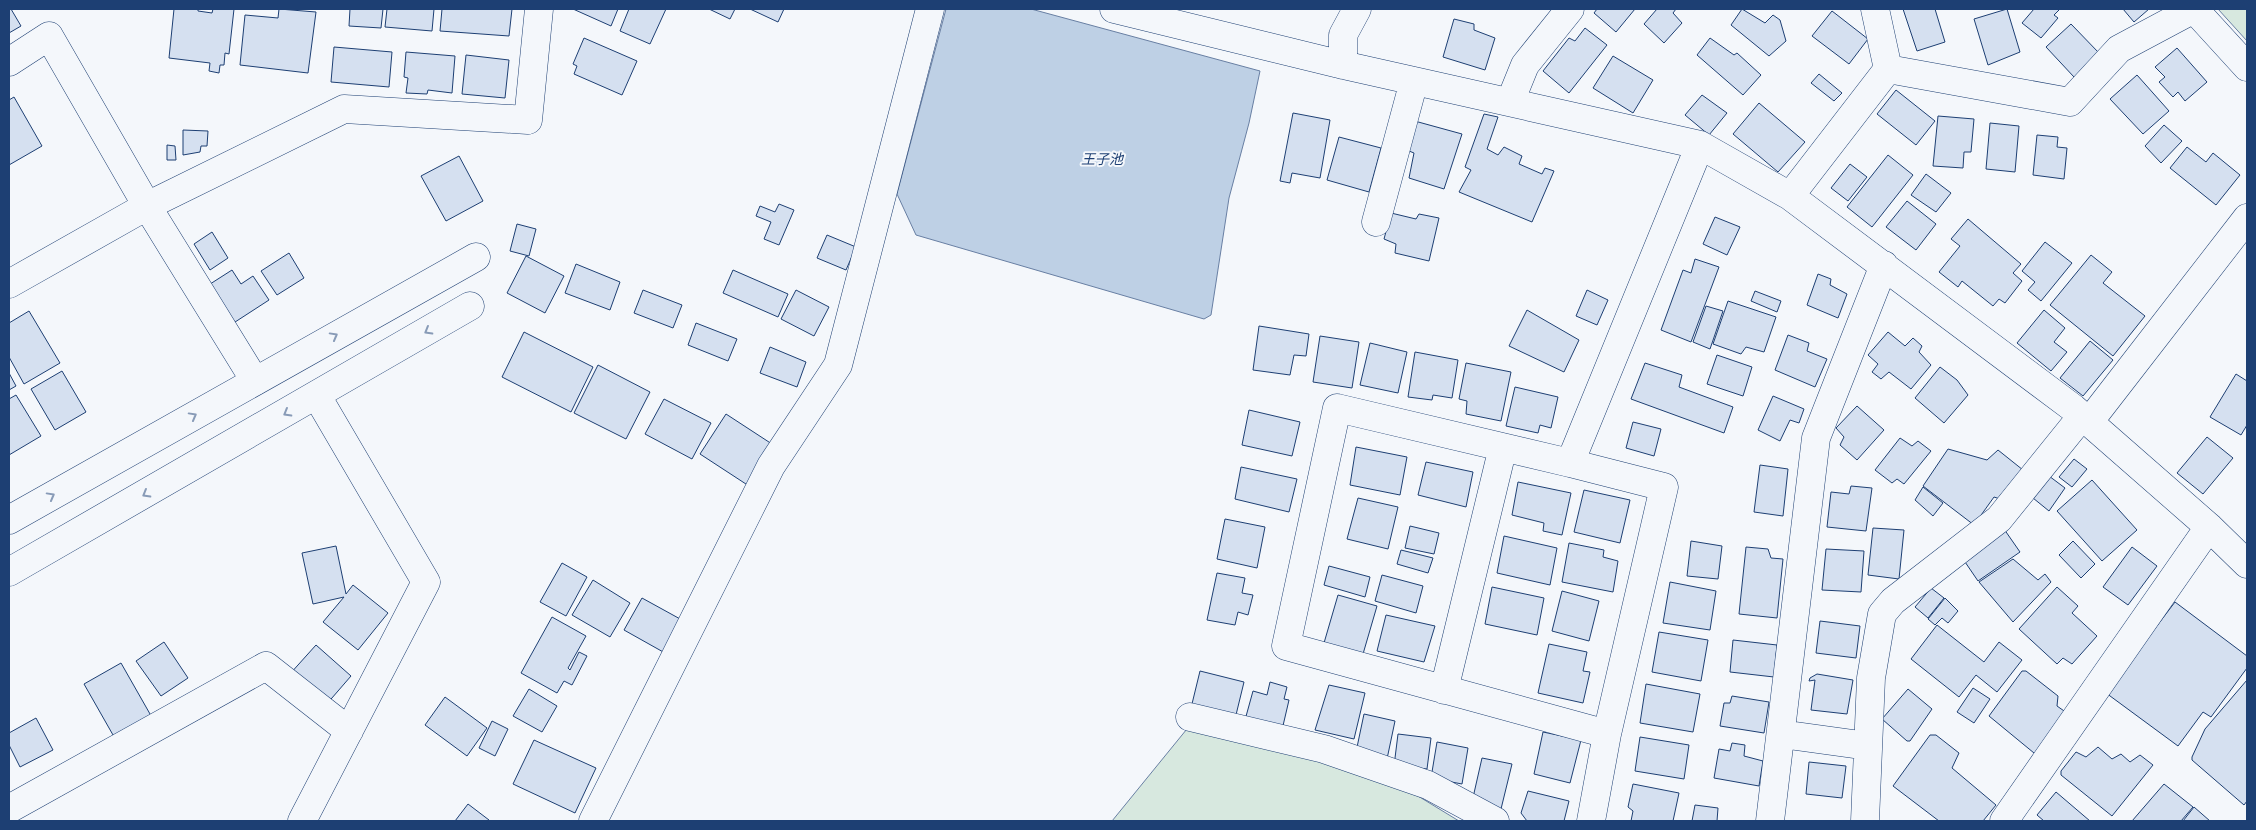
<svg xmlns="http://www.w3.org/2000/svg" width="2256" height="830" font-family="Rubik,'Noto Sans JP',sans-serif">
  <rect width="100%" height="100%" fill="#f4f7fb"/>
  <path fill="#d7e8df" stroke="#687fa3" d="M2218,9H2247V41Z
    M1191,724L1336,764L1418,796L1459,821H1112Z"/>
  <path fill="#bed0e5" stroke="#687fa3" d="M946,9H1031L1260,71L1249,123L1229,198L1211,315L1204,319L916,235L897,194Z"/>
  <path fill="#d5e0f0" stroke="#1d3f73" d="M9,9H11L21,26L9,33Z
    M174,9H198V11L212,13L213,9H234L229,54L225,53L224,65H220L219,73L209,71L210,63L169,58Z
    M279,9L316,12L308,73L240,65L245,15L278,18Z
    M350,9H383L381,28L349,26Z
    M387,9H434L432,31L385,27Z
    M442,9H512L509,36L440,31Z
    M573,9H618L611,26Z
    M629,9H666L650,44L620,31Z
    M709,9H735L730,19Z
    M750,9H784L778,22Z
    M1597,9H1635L1616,32L1594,13Z
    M1657,9H1676L1673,13L1682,23L1664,43L1644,24Z
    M1742,9L1765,23L1773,15L1780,20L1786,41L1769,56L1731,25Z
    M1903,9H1935L1945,42L1917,51Z
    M2007,9L2020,52L1988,65L1974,19Z
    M2034,9H2060L2054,15L2058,18L2041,38L2022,23Z
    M2123,9H2149L2134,22Z
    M1832,11L1868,39L1849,64L1812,36Z
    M1454,19L1474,24V30L1495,38L1485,70L1443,57Z
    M2071,24L2099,53L2074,77L2046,47Z
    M1585,28L1607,45L1569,93L1543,71L1569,38L1575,41Z
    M584,38L637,61L622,95L574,74L577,66L573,64Z
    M1710,38L1734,55L1737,53L1761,75L1743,95L1697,55Z
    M334,47L392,52L389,87L331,82Z
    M2177,48L2207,82L2185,101L2178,92L2173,97L2159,82L2165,77L2155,67Z
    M406,52L455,56L452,93L428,90L427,94L406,93L408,78L404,77Z
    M466,55L509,60L505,98L462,94Z
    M1613,56L1653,80L1633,113L1593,88Z
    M1819,74L1842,93L1834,101L1811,83Z
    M2137,75L2169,111L2143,134L2110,99Z
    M1896,90L1935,121L1916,145L1877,114Z
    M1702,95L1727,113L1709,135L1685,115Z
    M14,97L42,146L9,165V100Z
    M1759,103L1805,142L1778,172L1733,134Z
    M1293,113L1330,120L1320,178L1292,173L1290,183L1280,181Z
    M1484,114L1498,117L1487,149L1498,155L1504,147L1522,156L1519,164L1542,174L1545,168L1554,171L1532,222L1459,192L1471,170L1465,167Z
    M1938,116L1974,119L1971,152H1964L1963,168L1933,166Z
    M1411,120L1462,134L1444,189L1409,178L1414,153L1404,149Z
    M1990,123L2019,126L2015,172L1986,169Z
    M2164,125L2182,141L2161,163L2145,146Z
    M183,130L208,131L207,146H201L200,152L183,155Z
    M2037,135L2058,137L2057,147L2067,148L2064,179L2033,175Z
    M1339,137L1381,148L1369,192L1327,180Z
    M167,145L175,146L176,160H167Z
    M2187,147L2206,162L2213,153L2240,175L2216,205L2170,168Z
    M1888,155L1913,175L1872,227L1847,207Z
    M459,156L483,201L446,221L421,176Z
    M1850,164L1867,177L1848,201L1831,188Z
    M1926,174L1951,193L1936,212L1911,195Z
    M1907,201L1936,224L1916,250L1886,227Z
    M779,204L794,210L779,245L764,239L771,222L756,216L760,206L775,212Z
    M1391,213L1416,219L1419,214L1439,218L1429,261L1395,253L1396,244L1384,239Z
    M1715,217L1740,227L1727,255L1703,244Z
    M1968,219L2021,264L2013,273L2022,281L2005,303L1999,299L1993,306L1962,281L1958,287L1939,272L1960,246L1951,239Z
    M517,224L536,229L529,256L510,251Z
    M212,232L228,258L210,270L194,244Z
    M827,235L856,247L846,270L817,258Z
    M2045,242L2072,263L2041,301L2028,290L2035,282L2022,271Z
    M289,253L304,278L277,295L261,271Z
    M2091,255L2112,272L2103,283L2145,316L2113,356L2050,305Z
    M526,256L564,276L545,313L507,293Z
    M1695,259L1719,267L1691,342L1661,330L1683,270L1691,273Z
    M576,264L620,282L610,310L565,293Z
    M232,270L241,284L253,276L269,300L232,324L207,286Z
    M733,270L788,294L778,317L723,293Z
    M1818,274L1831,279L1830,285L1847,294L1838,318L1807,305Z
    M643,290L682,305L673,328L634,313Z
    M796,290L829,307L814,336L781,319Z
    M1587,290L1608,300L1597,325L1576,316Z
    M1755,291L1781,301L1777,312L1751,301Z
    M1728,301L1776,317L1764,352L1746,347L1741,354L1713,344Z
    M1706,306L1723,311L1710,349L1693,342Z
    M1527,310L1579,340L1564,372L1509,346Z
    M2044,310L2065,328L2054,342L2067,352L2051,371L2017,343Z
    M29,311L60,363L24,384L9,357V323Z
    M696,323L737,339L728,361L688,345Z
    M1259,326L1309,334L1306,356L1294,355L1290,375L1253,370Z
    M524,332L593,367L571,412L502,377Z
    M1888,332L1905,346L1913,338L1922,346L1919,352L1931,365L1911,389L1889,372L1881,379L1872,372L1878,364L1868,355Z
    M1788,335L1809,343L1807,351L1827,359L1815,387L1775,370Z
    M1320,336L1359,342L1352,388L1313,382Z
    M2090,341L2113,360L2083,396L2060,378Z
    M1370,343L1407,352L1398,393L1360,385Z
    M770,347L806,362L797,387L760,373Z
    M1415,352L1458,360L1452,398L1433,395L1432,400L1408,397Z
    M1717,355L1752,367L1743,396L1707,384Z
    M1466,363L1511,372L1501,421L1466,414L1467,401L1459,399Z
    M1645,363L1682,375L1679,387L1733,407L1724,433L1631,399Z
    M598,365L650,392L626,439L574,413Z
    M1940,367L1957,380L1968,395L1944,423L1915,398Z
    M62,371L86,412L55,430L31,389Z
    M9,373L16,386L9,390Z
    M2236,374L2247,381V425L2241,435L2210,417Z
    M1515,387L1558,397L1551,428L1540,425L1538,433L1506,426Z
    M16,395L41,436L9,455V399Z
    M1773,396L1804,409L1799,423L1790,420L1780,441L1758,430Z
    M664,399L711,423L692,459L645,434Z
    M1857,406L1884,430L1857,460L1840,445L1844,437L1836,428Z
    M1249,410L1300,422L1292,456L1242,445Z
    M726,414L775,446L749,486L700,454Z
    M1633,422L1661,429L1654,456L1626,448Z
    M2207,437L2233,458L2203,494L2177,473Z
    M1900,438L1912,446L1918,441L1931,451L1904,484L1897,479L1892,483L1875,470Z
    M1356,447L1407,457L1400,495L1350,485Z
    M1948,449L1987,460L1998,450L2023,470L2003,500L1994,497L1974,525L1923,486Z
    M2074,459L2087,469L2072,487L2059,477Z
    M1426,462L1473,472L1466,507L1418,495Z
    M1760,465L1788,469L1783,516L1754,512Z
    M1241,467L1297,479L1289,512L1235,499Z
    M2049,476L2065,488L2049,511L2033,498Z
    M2092,480L2137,530L2102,561L2057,511Z
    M1518,482L1571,493L1562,535L1543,531L1544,523L1512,515Z
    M1851,486L1872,488L1866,531L1827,527L1831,492L1849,494Z
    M1923,487L1943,503L1933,516L1915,500Z
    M1584,490L1630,500L1620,543L1574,532Z
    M1358,498L1398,507L1388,549L1347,539Z
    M1225,519L1265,527L1257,568L1217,559Z
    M1410,526L1439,533L1434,554L1405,548Z
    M1873,528L1904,530L1899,579L1868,575Z
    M2004,529L2020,552L1978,581L1963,559Z
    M1504,536L1557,548L1550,585L1497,573Z
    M1691,541L1722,546L1718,579L1687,576Z
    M2073,541L2095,564L2081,578L2059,555Z
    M1569,543L1604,550L1603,557L1618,561L1613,592L1562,582Z
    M336,546L346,594L353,585L388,613L358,650L323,622L344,597L313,604L302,553Z
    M1746,547L1768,549L1771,558L1783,559L1777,618L1739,614Z
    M2132,547L2157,566L2128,605L2103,587Z
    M1826,549L1864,551L1861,592L1822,590Z
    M1401,550L1433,558L1428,573L1397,564Z
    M2013,559L2038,580L2045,574L2051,582L2013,622L1979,582Z
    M562,563L587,577L566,616L540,602Z
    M1329,566L1370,577L1365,597L1324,585Z
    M1217,573L1245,578L1242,593L1253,595L1248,615L1238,612L1235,625L1207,620Z
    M1382,575L1423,586L1416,613L1375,601Z
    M593,580L630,603L610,637L572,615Z
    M1670,582L1716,591L1710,630L1663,623Z
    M1492,587L1544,598L1537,635L1485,624Z
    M2057,587L2078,606L2072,613L2097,636L2072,664L2063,658L2057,664L2019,629Z
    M1931,588L1944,598L1928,618L1915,607Z
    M1562,591L1599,601L1589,641L1552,631Z
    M1338,595L1377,606L1363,654L1324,643Z
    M642,598L682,620L665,653L624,630Z
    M1945,598L1958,611L1948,623L1942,618L1935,625L1928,619Z
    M2175,602L2247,656V668L2211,717L2203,712L2178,746L2106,693Z
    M1386,615L1435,626L1424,662L1377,651Z
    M552,617L586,636L568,668L570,670L579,652L587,656L572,685L564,681L557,693L521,673Z
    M1820,621L1860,626L1856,658L1816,653Z
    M1937,625L1984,662L1999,642L2022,660L1997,692L1976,675L1959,697L1911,659Z
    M1659,632L1708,640L1701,681L1652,672Z
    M1733,640L1777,645L1774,677L1730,672Z
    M164,642L188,678L161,696L136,661Z
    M1549,644L1587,652L1583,671L1590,672L1583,703L1538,693Z
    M316,645L351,676L325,706L289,675Z
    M121,663L154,721L117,742L84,684Z
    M1200,671L1244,682L1235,719L1191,708Z
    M2022,671H2026L2058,696L2057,706L2067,713L2038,753H2034L1989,716Z
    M1817,674L1853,680L1847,714L1811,710L1815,680L1809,681L1810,678Z
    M2247,680V801L2244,805L2192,760V757L2205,729Z
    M1270,682L1287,687L1284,699L1289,700L1282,730L1245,720L1253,691L1267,695Z
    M1646,684L1700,694L1693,732L1640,723Z
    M1329,685L1365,693L1354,739L1315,730Z
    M1973,688L1990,699L1974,723L1957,712Z
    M529,689L557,706L542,732L513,716Z
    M1908,689L1932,709L1910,741H1907L1882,719Z
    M1732,696L1769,702L1764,733L1720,726L1724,703H1730Z
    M445,697L487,728L467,756L425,725Z
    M1364,714L1395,721L1387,759L1356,752Z
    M36,718L53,750L20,767L9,745V733Z
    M492,721L508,729L495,756L479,748Z
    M1543,732L1581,740L1570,783L1534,774Z
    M1398,734L1431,738L1427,769L1394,766Z
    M1930,735H1936L1959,753L1952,768L1996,805L1983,821H1939L1893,786Z
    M1640,737L1689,745L1684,779L1635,771Z
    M534,740L596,768L575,813L513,784Z
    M1437,742L1468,748L1462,784L1431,778Z
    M1732,743L1745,745L1744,756L1763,761L1759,786L1714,778L1719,749L1730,751Z
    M2098,747L2112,759L2121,754L2130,762L2140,755L2153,765L2112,816L2061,775V771L2076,752L2086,757Z
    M1482,758L1512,764L1501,809L1472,802Z
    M1809,762L1846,766L1842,798L1806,794Z
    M1633,784L1679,793L1673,821H1631L1633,811L1628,807Z
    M2164,784L2193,807L2181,821H2132Z
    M1528,791L1569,801L1564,821H1527L1521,813Z
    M2056,792L2090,821H2044L2037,815Z
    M468,804L489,820L487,821H455Z
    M1695,805L1718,808L1717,821H1721H1692Z
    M2194,807L2210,821H2183Z"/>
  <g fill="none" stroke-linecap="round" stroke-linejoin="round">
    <g stroke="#1d3f73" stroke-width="29">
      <path id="street" d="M1114,9L1343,65L1700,145L1790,196L2073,408L2209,527L2247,564
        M1875,9L1888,69
        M9,62L49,36L147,206L255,381
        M1343,65V35L1357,9
        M1510,102L1525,65L1570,9
        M1790,196L1888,69L2070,102L2119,49L2194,9L2247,67
        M1376,222L1414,81
        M9,284L147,206L344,109L528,120L539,9
        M2089,422L2247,218
        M1570,463L1664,487L1607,734L1286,646L1337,408L1570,463L1700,145
        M1444,690L1503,447
        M1190,717L1324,749L1428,785L1495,821
        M1781,734L1868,746
        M9,809L266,666L349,731
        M302,821L426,582L317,396
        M593,821L771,466L838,365L930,9
        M1591,821L1607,734
        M1770,821L1816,438L1884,265
        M1865,821L1871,678L1882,614L1893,601L1999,519L2082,416
        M2004,821L2209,527"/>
    </g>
    <g stroke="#1d3f73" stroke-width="29">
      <path id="secondary" d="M9,520L476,257
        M9,572L470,306"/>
    </g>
    <use href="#street" stroke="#f4f7fb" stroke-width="28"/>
    <use href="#secondary" stroke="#f4f7fb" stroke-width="28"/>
  </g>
  <defs><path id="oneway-chevron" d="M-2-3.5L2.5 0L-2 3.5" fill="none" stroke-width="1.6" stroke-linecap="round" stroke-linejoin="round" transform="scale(1.25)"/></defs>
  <g stroke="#889bb7">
    <use href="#oneway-chevron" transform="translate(428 331) rotate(150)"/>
    <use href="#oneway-chevron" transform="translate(334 336) rotate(-29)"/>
    <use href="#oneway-chevron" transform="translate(287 413) rotate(150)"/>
    <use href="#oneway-chevron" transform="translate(193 416) rotate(-29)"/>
    <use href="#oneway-chevron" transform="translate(146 494) rotate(150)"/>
    <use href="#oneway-chevron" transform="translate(51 496) rotate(-29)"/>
  </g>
  <g text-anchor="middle" stroke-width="4" stroke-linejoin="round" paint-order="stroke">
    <g font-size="14" font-style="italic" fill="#1d3f73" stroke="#f4f7fb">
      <text x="1102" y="164">王子池</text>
    </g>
  </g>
  <rect width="2256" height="830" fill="none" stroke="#1d3f73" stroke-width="20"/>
</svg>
